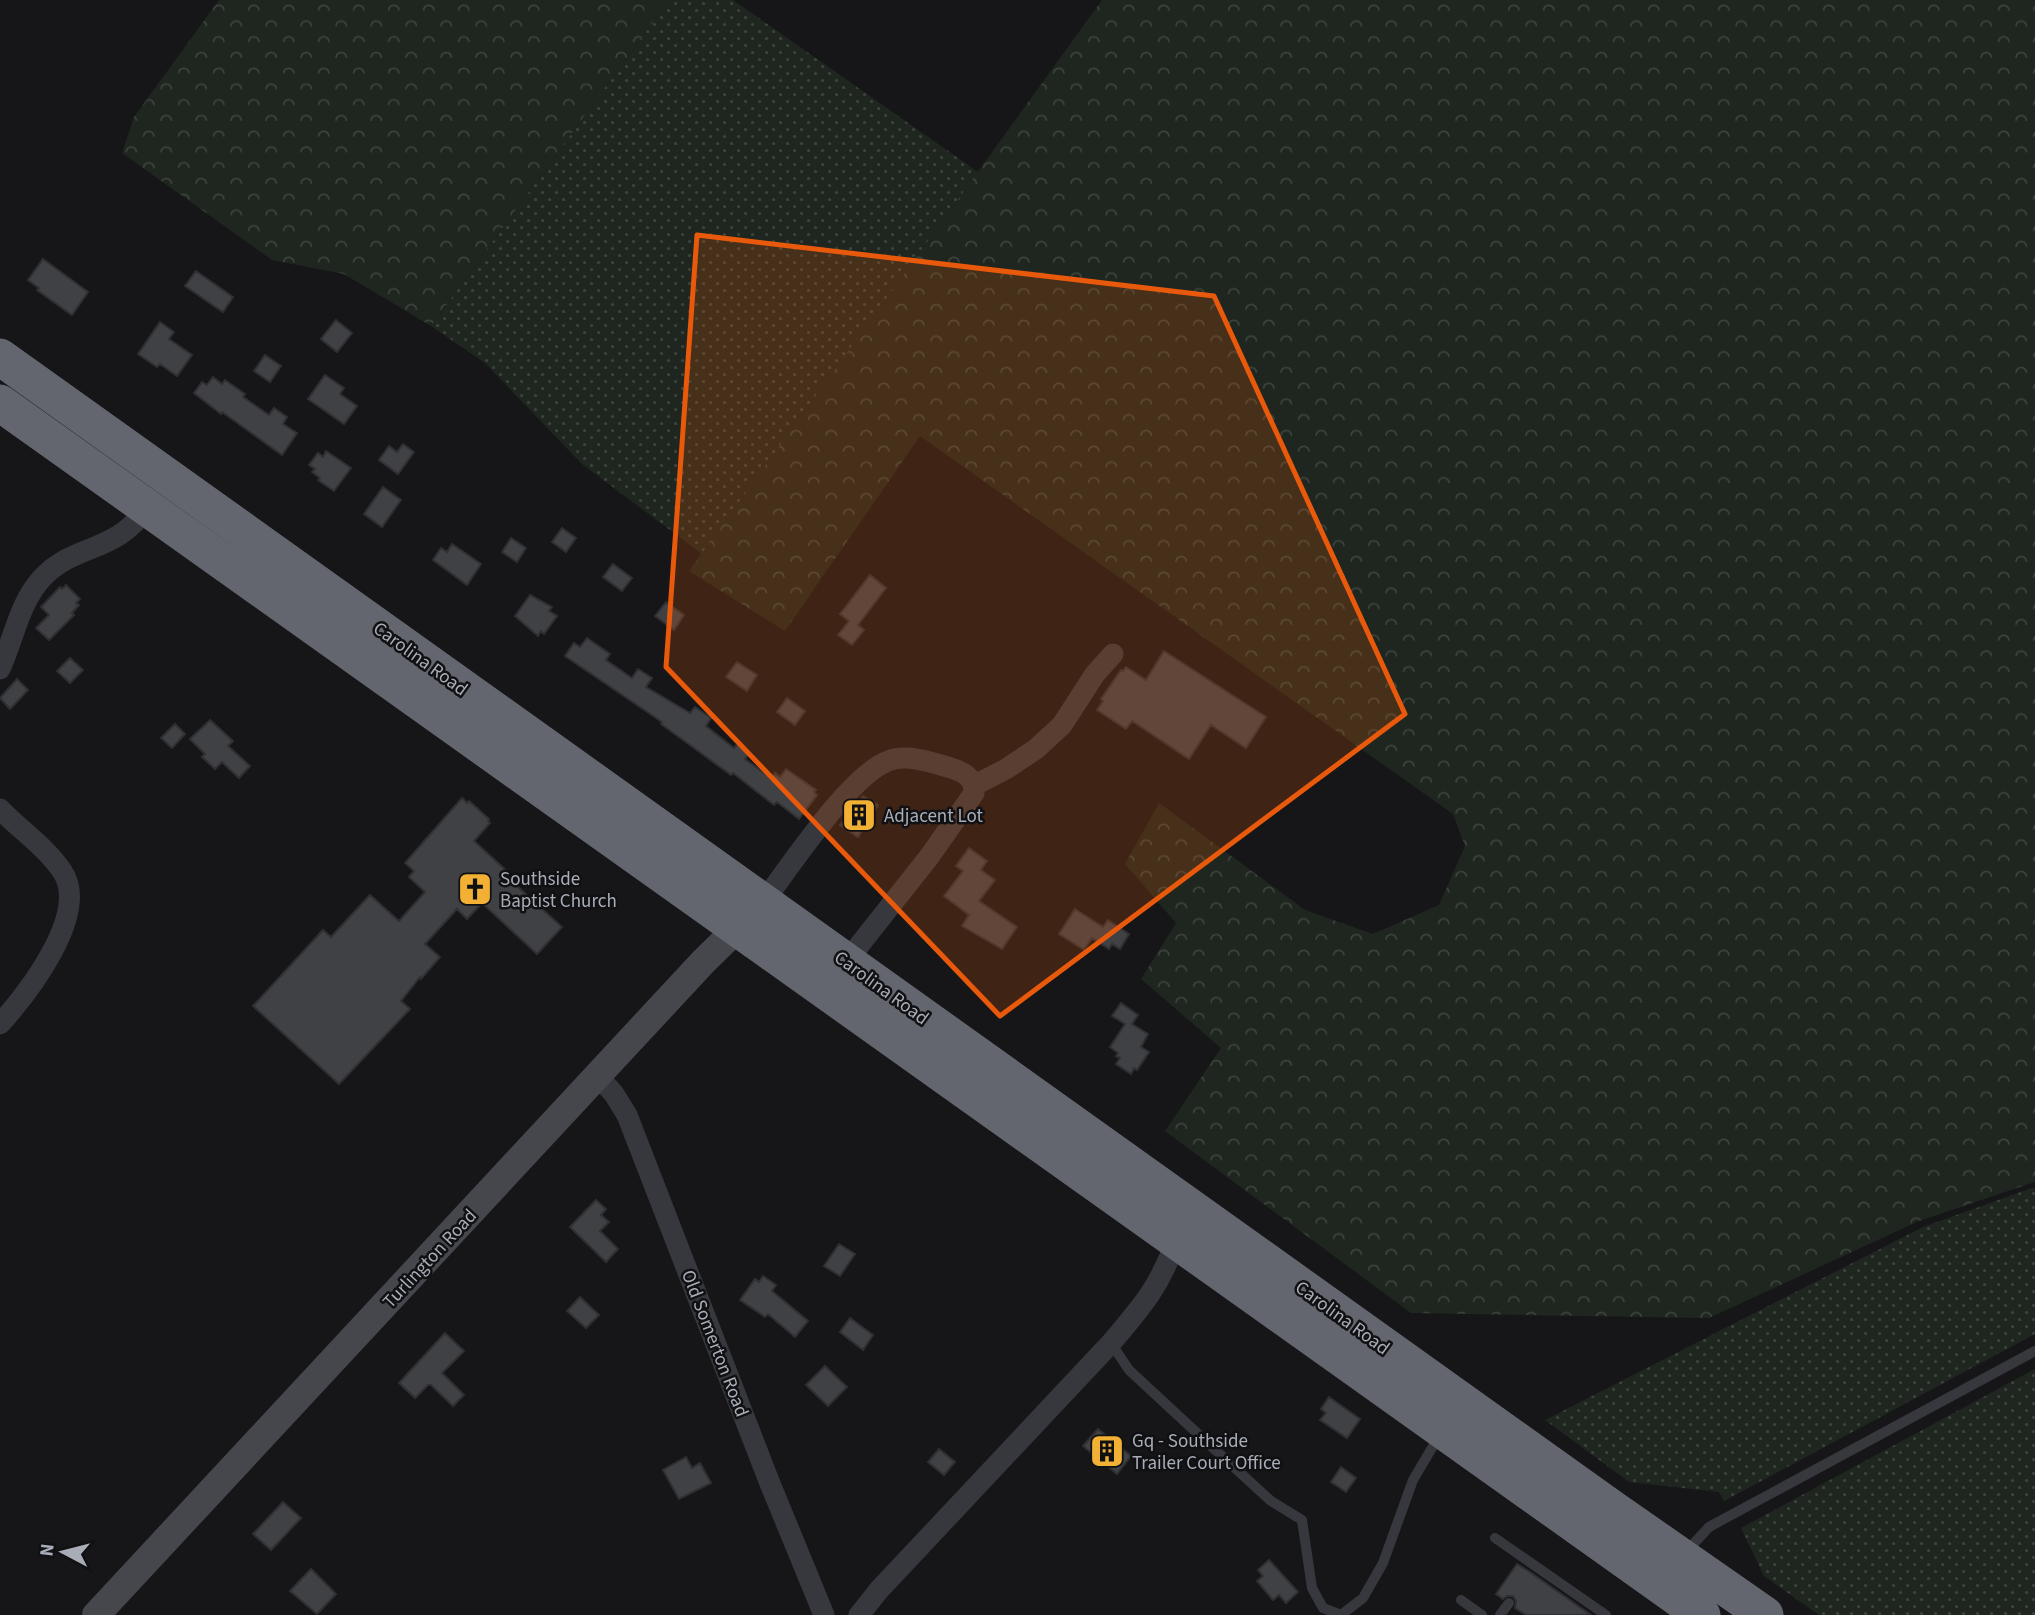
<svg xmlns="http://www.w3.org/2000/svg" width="2035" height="1615" font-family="'Source Sans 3',sans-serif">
  <defs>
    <pattern id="grass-dots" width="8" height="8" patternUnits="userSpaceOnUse" patternTransform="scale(1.75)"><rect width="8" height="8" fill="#1e261f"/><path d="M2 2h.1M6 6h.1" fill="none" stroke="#3c433d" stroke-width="1.8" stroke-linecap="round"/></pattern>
    <pattern id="forest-crowns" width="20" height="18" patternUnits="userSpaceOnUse" patternTransform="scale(1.75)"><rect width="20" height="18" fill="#1e261f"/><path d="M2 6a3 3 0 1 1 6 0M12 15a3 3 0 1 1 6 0" fill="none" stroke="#3c433d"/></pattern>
  </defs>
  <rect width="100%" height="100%" fill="#161618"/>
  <path fill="url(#grass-dots)" d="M669,0H733L978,172L702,554L582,464L485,363L431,326Z
    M2035,1187V1334L1724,1501L1719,1492L1629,1482L1545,1420L1923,1227Z
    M2035,1369V1615H1819L1764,1576L1741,1528Z"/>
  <path fill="url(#forest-crowns)" d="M219,0H669L431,326L344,274L272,260L122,153L134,117Z
    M1102,0H2035V1182L1919,1221L1709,1318L1411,1313L1165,1131L1221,1048L1141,979L1176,923L1125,864L1159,803L1305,910L1373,934L1439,905L1465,846L1453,814L920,436L785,631L689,571Z"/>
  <path fill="#404145" stroke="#303034" stroke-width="2" d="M43,259L88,292L72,315L37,290L39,288L28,280Z
    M196,271L233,297L223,312L185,286Z
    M336,320L352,333L337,352L321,339Z
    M160,322L174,332L169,339L192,355L177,376L160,364L157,367L138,354Z
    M265,355L281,366L270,382L254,371Z
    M325,375L344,388L340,394L357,406L344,424L308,399Z
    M213,377L222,384L225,380L245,394L243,397L269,415L274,408L287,417L283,424L297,433L282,455L222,412L221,414L194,393L202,382L207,385Z
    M403,444L414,452L398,474L379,460L389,446L397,452Z
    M326,451L351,468L334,491L318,480L320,478L312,472L315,469L309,465L318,453L323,457Z
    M383,487L401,500L382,527L364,514Z
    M562,528L576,538L566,552L552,542Z
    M511,538L526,548L517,562L502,552Z
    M452,544L481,564L467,585L433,560L441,548L447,552Z
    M613,564L632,578L622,591L603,577Z
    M870,575L886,588L858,625L864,630L852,645L838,635L849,621L840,614Z
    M66,585L80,599L76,603L79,605L72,613L74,615L49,640L36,628L49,615L41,607L60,587L62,589Z
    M530,595L552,607L549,611L557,616L544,634L541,631L538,636L515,616Z
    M666,602L684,615L674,630L655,616Z
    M587,638L610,654L606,660L632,678L638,669L652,678L646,687L690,713L695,707L711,718L706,726L734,748L738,743L750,753L745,759L771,778L775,773L780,777L786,769L816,790L814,792L817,795L799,819L777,802L774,805L733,773L731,775L661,724L662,722L565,656L574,643L580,647Z
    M1164,651L1266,717L1246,748L1211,725L1189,759L1132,721L1126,729L1097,710L1103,701L1101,699L1121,670L1123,671L1126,667L1146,680Z
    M70,658L83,670L70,683L57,671Z
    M737,662L757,675L747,691L726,677Z
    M17,679L28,690L10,709L0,698Z
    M787,698L805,711L795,725L777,712Z
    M210,720L233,741L228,746L250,766L239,778L222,762L215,769L202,757L205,754L190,739Z
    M175,724L185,734L172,748L161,738Z
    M863,796L878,805L858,837L840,825Z
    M462,798L467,803L469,801L489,819L488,821L490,823L474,841L509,873L506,876L562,927L537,954L482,903L467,919L457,909L425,944L440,957L421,979L420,977L401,1001L410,1009L339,1084L253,1006L323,930L331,937L370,895L399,921L425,892L409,877L414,871L405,863Z
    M969,848L987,861L981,870L995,880L979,901L1017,927L1002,949L962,926L969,915L944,896L963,871L956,866Z
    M1075,909L1103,927L1108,920L1129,934L1120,949L1112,944L1109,949L1092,938L1084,950L1059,934Z
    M1121,1003L1138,1015L1132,1024L1148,1034L1141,1047L1149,1052L1137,1070L1134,1068L1131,1074L1116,1064L1120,1058L1116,1056L1118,1053L1110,1047L1125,1024L1112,1016Z
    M596,1200L606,1209L601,1215L609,1222L600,1231L618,1249L606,1262L570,1227Z
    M839,1244L855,1254L840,1276L824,1266Z
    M763,1276L776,1285L772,1291L808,1321L795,1337L768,1314L765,1317L740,1300L755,1279L759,1282Z
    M580,1297L599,1315L586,1328L567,1311Z
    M850,1318L873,1335L863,1350L840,1332Z
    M445,1333L464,1351L442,1373L464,1395L453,1406L431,1385H428L415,1398L399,1383Z
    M825,1366L847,1387L828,1406L806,1385Z
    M1329,1397L1360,1419L1347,1438L1320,1420L1326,1413L1321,1409Z
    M1098,1429L1131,1456L1117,1474L1083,1446Z
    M939,1449L955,1462L944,1475L928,1462Z
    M686,1457L692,1468L700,1463L711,1483L679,1499L663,1470Z
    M1341,1467L1356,1478L1346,1492L1331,1482Z
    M283,1502L301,1518L271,1550L253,1534Z
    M1269,1560L1298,1592L1286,1603L1279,1595L1273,1600L1257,1581L1263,1576L1258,1570Z
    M1517,1564L1530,1572L1591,1615H1526L1515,1608L1516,1601L1513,1596H1507L1503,1599L1496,1594Z
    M311,1569L336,1594L317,1614L290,1591Z"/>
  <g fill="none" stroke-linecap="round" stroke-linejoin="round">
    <path stroke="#37383d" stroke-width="10" d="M1111,1343L1129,1370L1211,1446L1271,1501L1302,1520L1312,1588L1323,1608L1341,1615L1363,1598L1383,1563L1413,1480L1439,1436
      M1495,1538L1606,1615
      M1686,1552L1709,1527L2035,1351
      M1461,1600L1482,1615
      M1500,1615L1509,1603"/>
    <path stroke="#37383d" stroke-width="21" d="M0,669C14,638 20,600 44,576C77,543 117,553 147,507
      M975,785L1006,769L1036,749L1062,725L1095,674L1113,654
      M0,809C20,830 46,847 62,871C91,913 27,994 0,1024
      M763,902C790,867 849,776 888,761C906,753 934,763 951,768C964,772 975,778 974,793L929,857L846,962
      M598,1076L614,1094L627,1115L769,1481L824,1615
      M859,1615L879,1590L1111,1343C1141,1308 1161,1285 1176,1240"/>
    <path stroke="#45474d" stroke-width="28" d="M96,1615L703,962L752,914"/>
    <path stroke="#63666e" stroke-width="37" d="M0,357L1613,1509L1765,1615
      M0,403L1702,1615"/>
  </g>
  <path fill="#e8590c" fill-opacity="0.2" stroke="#e8590c" stroke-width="5" stroke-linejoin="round" d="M697,235L1214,296L1405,714L1000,1016L666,667Z"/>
  <defs>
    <g id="building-square" transform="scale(1.75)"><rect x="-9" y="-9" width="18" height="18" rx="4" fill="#f2b134" stroke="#111113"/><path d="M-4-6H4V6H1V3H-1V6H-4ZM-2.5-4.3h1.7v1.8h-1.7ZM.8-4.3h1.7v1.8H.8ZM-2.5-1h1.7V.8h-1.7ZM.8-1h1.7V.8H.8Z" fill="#111"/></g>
    <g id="church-square" transform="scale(1.75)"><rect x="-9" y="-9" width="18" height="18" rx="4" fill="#f2b134" stroke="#111113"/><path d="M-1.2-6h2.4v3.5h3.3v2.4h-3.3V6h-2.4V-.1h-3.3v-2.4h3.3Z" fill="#111"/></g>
  </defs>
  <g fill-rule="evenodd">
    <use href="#building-square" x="859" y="815"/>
    <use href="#church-square" x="475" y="889"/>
    <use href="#building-square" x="1107" y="1451"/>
  </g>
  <g text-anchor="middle" stroke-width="5" stroke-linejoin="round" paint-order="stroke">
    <g font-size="19" fill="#a8adb8" stroke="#111113">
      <text transform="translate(421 658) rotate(36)" y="7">Carolina Road</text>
      <text transform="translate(882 987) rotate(36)" y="7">Carolina Road</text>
      <text transform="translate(429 1258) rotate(-47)" y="7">Turlington Road</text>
      <text transform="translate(1343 1317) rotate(36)" y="7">Carolina Road</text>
      <text transform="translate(716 1343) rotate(69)" y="7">Old Somerton Road</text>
    </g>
    <g font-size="19" fill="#a8adb8" stroke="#111113" text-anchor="start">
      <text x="884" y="822">Adjacent Lot</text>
      <text x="500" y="885">Southside<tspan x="500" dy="22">Baptist Church</tspan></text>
      <text x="1132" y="1447">Gq - Southside<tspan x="1132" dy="22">Trailer Court Office</tspan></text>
    </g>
  </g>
  <g transform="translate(63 1552) rotate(277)" stroke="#111113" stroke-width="5" paint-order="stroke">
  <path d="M0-5L12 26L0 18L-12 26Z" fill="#a8adb8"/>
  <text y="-10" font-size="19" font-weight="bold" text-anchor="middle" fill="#a8adb8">N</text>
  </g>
</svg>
